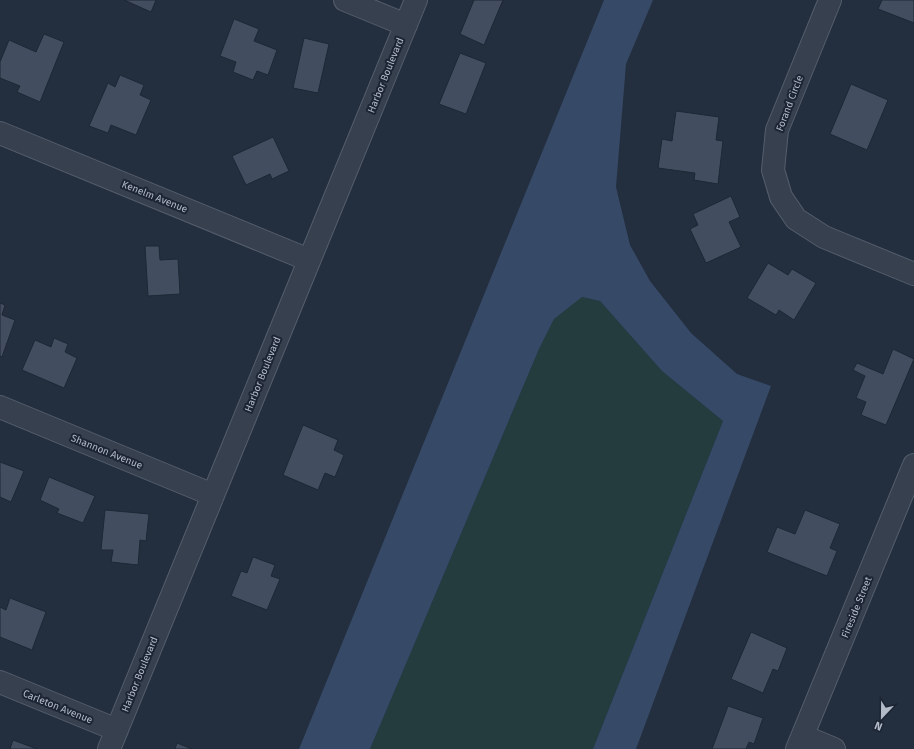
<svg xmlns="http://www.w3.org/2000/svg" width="914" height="749" font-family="'Fira Sans',sans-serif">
  <rect width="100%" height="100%" fill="#232e3e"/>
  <path fill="#253c3f" d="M581,297L600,301L662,371L723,421L593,749H370L539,349L554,319Z"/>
  <path fill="#364966" d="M604,0H653L626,64L616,187L630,245L650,281L691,333L737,374L771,386L636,749H593L723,421L662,371L600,301L582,297L554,319L539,349L370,749H299Z"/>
  <path fill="#424e60" stroke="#1e2735" d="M124,0H156L151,12Z
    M474,0H503L484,45L460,34Z
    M882,0H914V23L878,9Z
    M234,19L259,29L254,41L277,50L268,75L257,71L253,80L233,72L236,62L220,56Z
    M44,34L64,42L40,102L17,92L20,86L0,78V62L9,40L36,52Z
    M304,38L329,44L318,93L293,88Z
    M460,53L486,63L466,114L439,104Z
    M120,75L144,85L140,95L151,100L136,135L111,125L108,133L89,126L108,83L115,87Z
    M851,84L888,100L867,150L830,134Z
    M676,111L719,117L716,140L723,141L718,184L694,180L695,173L658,168L662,139L672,141Z
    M273,137L289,171L272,179L270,174L246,185L232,156Z
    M731,196L740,217L729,222L741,247L706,263L690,229L698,225L693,214Z
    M145,246H159L160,260L178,259L180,294L148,296Z
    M768,263L788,275L792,269L816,283L794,320L779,310L776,315L747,298Z
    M0,303L5,305L2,315L15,320L2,357L0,356Z
    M54,338L68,344L65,352L77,358L64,388L22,370L35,340L51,347Z
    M893,349L914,359L886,425L861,415L866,402L856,398L865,376L853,370L857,363L883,374Z
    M303,425L338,440L334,450L344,455L335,477L325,473L318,490L283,475Z
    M0,462L24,471L11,502L0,497Z
    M49,477L95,496L83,523L57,513L59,509L40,500Z
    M105,510L149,514L146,541L140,540L138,565L111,562L113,550H101Z
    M805,510L840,524L830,548L837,551L827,576L767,552L777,527L795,534Z
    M253,557L275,565L271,576L280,579L267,610L231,596L241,571L247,573Z
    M10,598L46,612L32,650L0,637V607L6,610Z
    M751,632L787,648L778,671L773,669L763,693L731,679Z
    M728,706L763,718L754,744L749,742L746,749H712Z
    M13,740L37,749H10Z
    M177,743L192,749H175Z"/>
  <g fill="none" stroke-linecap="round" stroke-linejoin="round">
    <g stroke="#555e6c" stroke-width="24">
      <path id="minor" d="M345,0L406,25
        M830,0L777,130L773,170L781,197L796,219L824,237L914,274
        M0,133L309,260
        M0,407L213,495
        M0,682L117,730
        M803,736L834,749
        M109,749L416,0
        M797,749L914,465"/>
    </g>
    <use href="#minor" stroke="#37404e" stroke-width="22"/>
  </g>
  <g text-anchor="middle" stroke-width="4" stroke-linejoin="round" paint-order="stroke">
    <g font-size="10" fill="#b3bbc9" stroke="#1c2533">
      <text transform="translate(385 75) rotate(-68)" y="4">Harbor Boulevard</text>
      <text transform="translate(789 103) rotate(-69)" y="4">Forand Circle</text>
      <text transform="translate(155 196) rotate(22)" y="4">Kenelm Avenue</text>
      <text transform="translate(262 374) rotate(-68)" y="4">Harbor Boulevard</text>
      <text transform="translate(107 451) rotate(22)" y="4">Shannon Avenue</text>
      <text transform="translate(856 607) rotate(-68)" y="4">Fireside Street</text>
      <text transform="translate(139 674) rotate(-68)" y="4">Harbor Boulevard</text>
      <text transform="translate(58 706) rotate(22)" y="4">Carleton Avenue</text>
    </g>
  </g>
  <g transform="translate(882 717) rotate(202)" stroke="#1c2533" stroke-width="3" paint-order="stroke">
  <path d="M0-3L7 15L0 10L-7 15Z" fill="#b3bbc9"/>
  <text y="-6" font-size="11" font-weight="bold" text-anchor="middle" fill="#b3bbc9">N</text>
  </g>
</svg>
